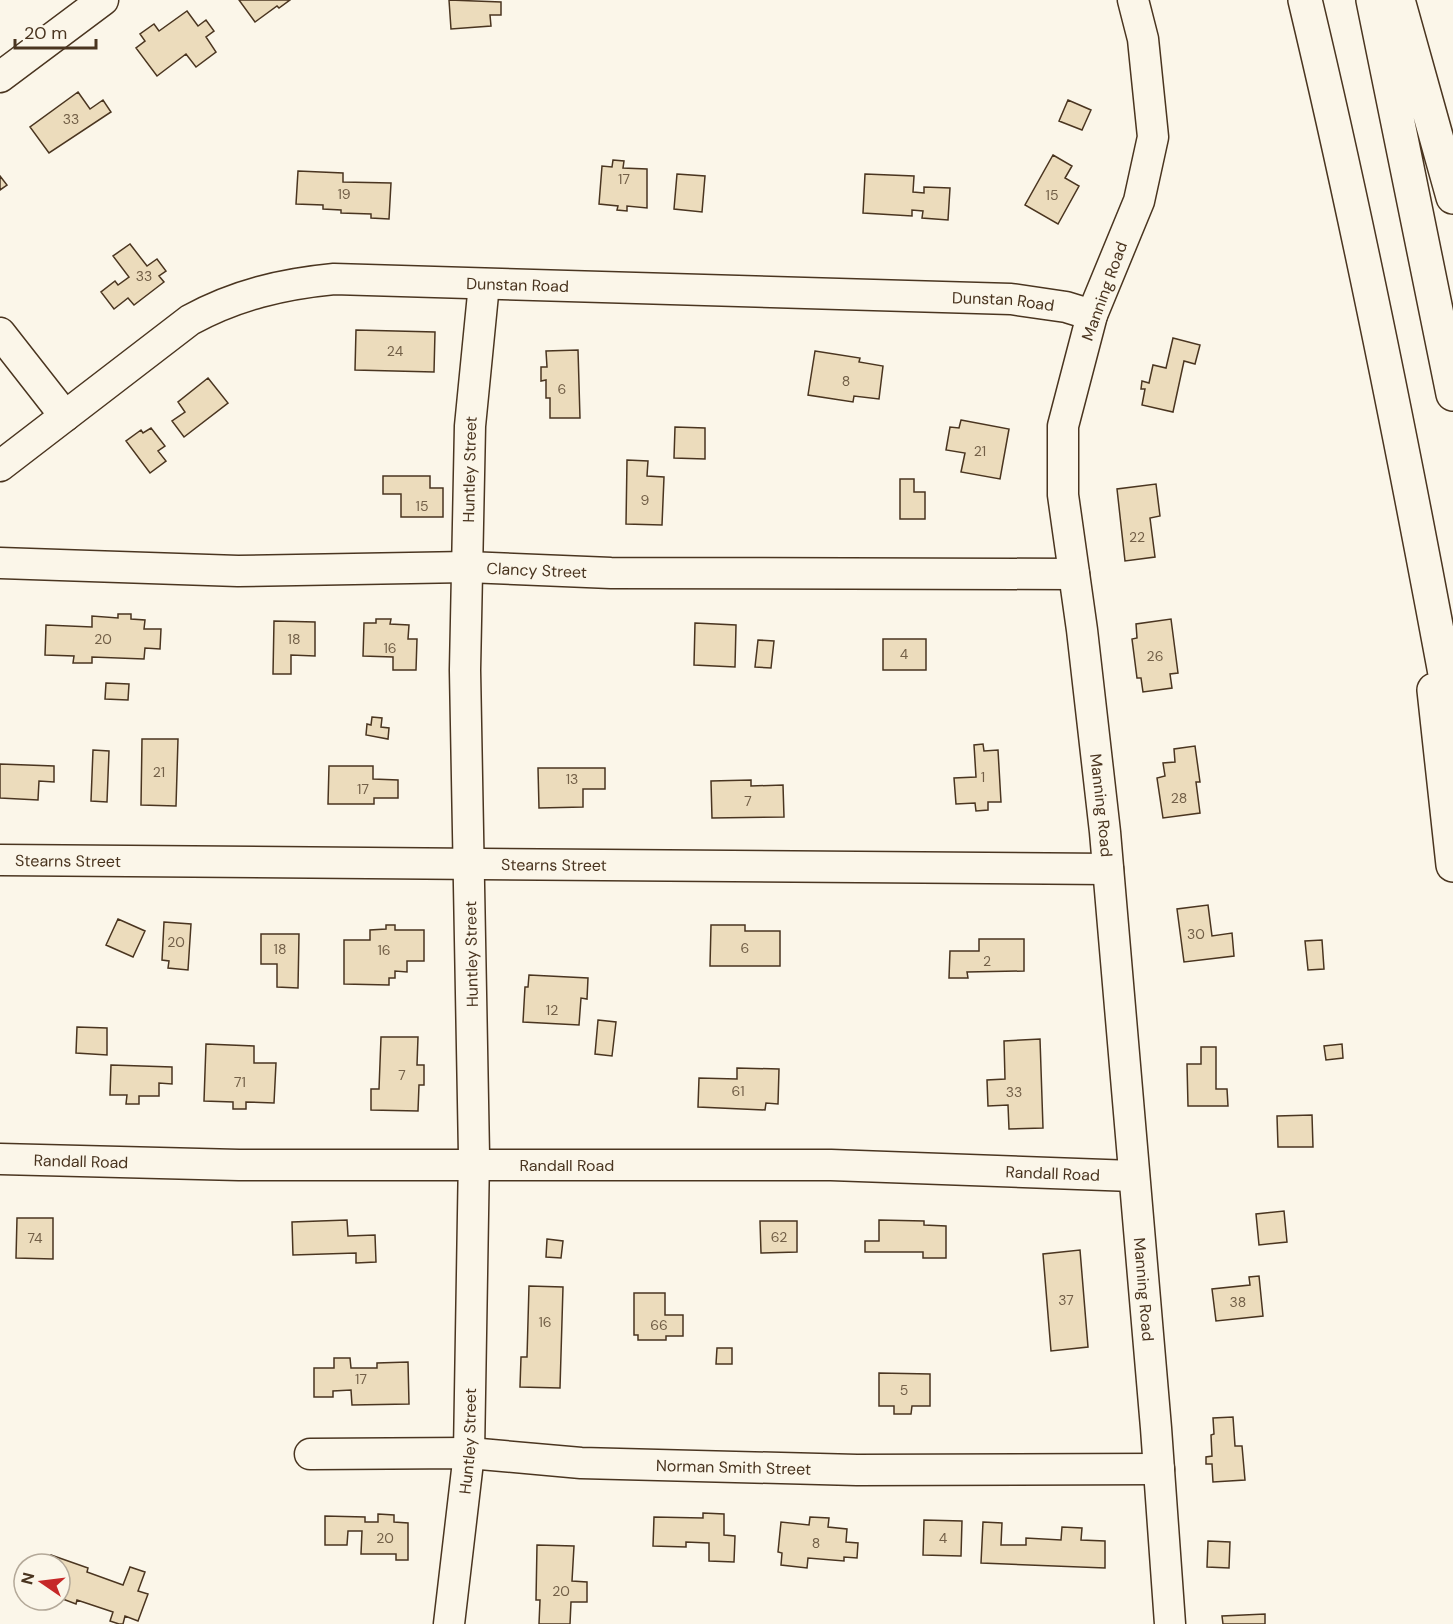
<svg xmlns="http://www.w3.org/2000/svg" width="1453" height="1624" font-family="'DM Sans',sans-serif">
  <rect width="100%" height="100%" fill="#fbf6e9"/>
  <path fill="#ecdcbc" stroke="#4a3520" stroke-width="1.5" d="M239,0H290L279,8L277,6L255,22Z
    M449,0L501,2V15H490L491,26L451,29Z
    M187,11L198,26L206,20L214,31L206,37L216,52L196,67L186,54L157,76L136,48L145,41L140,34L154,24L159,31Z
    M78,92L90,109L103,100L111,112L49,153L30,127Z
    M1068,100L1091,110L1082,130L1059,121Z
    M1053,155L1072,166L1065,178L1079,186L1058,224L1025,205Z
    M613,160L624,161L623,168L647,169V208L627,206V211L617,210L618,206L599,204L602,166L612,167Z
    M298,171L343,173V182L391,183L389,219L371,218V214L341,213V210L323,209V205L296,204Z
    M677,174L705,176L702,212L674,209Z
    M865,174L914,176L913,192L924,193V187L950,188L948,220L922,218L923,211L912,210V216L863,213Z
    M0,176L7,185L0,190Z
    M130,244L147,266L157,259L166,271L159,276L164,282L134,305L128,298L114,309L101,292L115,281L118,285L129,277L113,256Z
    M356,330L435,332L434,372L355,370Z
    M1173,338L1200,345L1195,364L1184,361L1173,412L1142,405L1145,389H1141L1142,381L1149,383L1153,365L1166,368Z
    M578,350L580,418H550V398H546V380L541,381V367H547L546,351Z
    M815,351L860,358L859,362L883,366L879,399L854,396L853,402L808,395Z
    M208,378L228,403L184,437L172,421L185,412L178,402Z
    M961,420L1009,429L1000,479L961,472L965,453L946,450L950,427L959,428Z
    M675,427L705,428V459L674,458Z
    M151,428L165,446L158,451L166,461L150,473L126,441L141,430L143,433Z
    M627,460L648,461L647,476L664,477L662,525L626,524Z
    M383,476H430V488H443V517H401V494H383Z
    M900,479H914V492H925V519H900Z
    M1156,484L1160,516L1150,518L1155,557L1125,561L1117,489Z
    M118,614H131V619L145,620L144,629H161L160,649L145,648L144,659L92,657V663H73L74,656L45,655L46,625L92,627V616L118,618Z
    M376,619H391L390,624L409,625L408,639H417L416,670H393V657L363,656L364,623H376Z
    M1171,619L1178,673L1170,674L1172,688L1143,692L1141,678H1137L1132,639L1137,638L1136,624Z
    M274,621L315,622V656L291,655V674H273Z
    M695,623L736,625L735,667L694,665Z
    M883,639H926V670H883Z
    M758,640L774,641L771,668L755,667Z
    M106,683L129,684L128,700L105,699Z
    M372,717L382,718L381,727L389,728L388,739L366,735L367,724L371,725Z
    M142,739H178L176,806L141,805Z
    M983,744L984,751L998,750L1001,802H988V810L976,811L975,803L956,804L954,778L976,777L974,745Z
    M1195,746L1200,782H1196L1200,813L1163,818L1157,778L1165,776L1163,763L1175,762L1174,749Z
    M93,750L109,751L107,802L91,801Z
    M0,764L54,766V782L39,781L38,800L0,798Z
    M329,766H373V779L398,780V798H374V804H328Z
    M538,768H605V789H583V807L539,808Z
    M751,780V786L783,785L784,817L712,818L711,781Z
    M1208,905L1212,936L1232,933L1234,956L1184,962L1177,909Z
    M118,919L145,931L133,957L106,945Z
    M164,922L191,924L188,970L168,968L169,961L162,960Z
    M386,925H395V930H424V961H407V972L395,971V978H389V985L344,984V940H370V930L386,929Z
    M711,925H745V931H780V966H710Z
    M261,934H299L298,988L277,987V964H261Z
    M979,939H1024V971L967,972L968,978H949L950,951H979Z
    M1322,940L1324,969L1308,970L1305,941Z
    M529,975L588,978L587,999L581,998L579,1025L523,1022L525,987H528Z
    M598,1020L616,1022L612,1056L595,1054Z
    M77,1027L107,1028V1055L76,1053Z
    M381,1037H418L417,1065H424V1085H419L418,1111L371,1110V1089H379Z
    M1040,1039L1043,1128L1009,1129L1008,1105L988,1106L987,1080L1005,1079L1004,1041Z
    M206,1044L254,1046V1063H276L274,1103L246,1102V1109H233V1102L204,1101Z
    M1342,1044L1343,1058L1326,1060L1324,1046Z
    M1201,1047H1216V1089H1227L1228,1106H1188L1187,1064H1201Z
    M111,1065L172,1067V1084L159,1083V1096H139V1104H126L127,1095H110Z
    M737,1068L779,1069L778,1104L766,1103L765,1110L698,1107L699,1078L737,1079Z
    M1312,1115L1313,1147H1278L1277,1116Z
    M1284,1211L1287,1242L1259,1245L1256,1214Z
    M17,1218H53V1259L16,1258Z
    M347,1220L348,1236L375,1235L376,1262L356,1263V1253L293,1255L292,1222Z
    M879,1220L924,1221V1225L946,1226V1258H923V1252H865V1241H879Z
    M760,1221H797V1252L761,1253Z
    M547,1239L563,1241L561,1258L546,1257Z
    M1080,1250L1088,1347L1051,1351L1043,1254Z
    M1259,1276L1263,1316L1216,1321L1212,1289L1250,1285L1249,1277Z
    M529,1286L563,1287L560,1388L520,1387L521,1357H527Z
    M634,1293H665V1315H683V1336H666V1340H638V1335H634Z
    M717,1348H732V1364H716Z
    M334,1358H350L351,1368H377V1363L408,1362L409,1404L352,1405L351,1390L333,1391V1397H314V1368H334Z
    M879,1373L930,1374V1406H912L911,1414H894V1406H879Z
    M1233,1417L1235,1446H1242L1245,1480L1213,1482L1212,1464H1206V1457L1212,1456L1211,1435L1214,1434L1213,1418Z
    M703,1513L724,1514V1535L735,1536L734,1562L709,1561V1543L686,1542V1547L653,1546L654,1517L703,1518Z
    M378,1514L394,1515V1522L408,1523V1560H396V1554H361L362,1531H348L347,1545H325V1516L365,1517V1522H378Z
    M810,1517L829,1518L828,1527L847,1529L846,1542L858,1543L857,1558L844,1557V1561L808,1558L807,1568L781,1565L782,1553L778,1552L781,1522L809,1525Z
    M924,1520L962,1521L961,1556L923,1555Z
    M983,1522L1002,1523L1001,1545H1026V1538L1061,1540L1062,1527L1082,1528L1081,1540L1105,1541V1568L981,1563Z
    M1208,1541L1230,1542L1229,1568L1207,1567Z
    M537,1545L574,1546L572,1581L587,1582V1602H571L570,1624H539L540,1600H536Z
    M51,1555L88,1568L87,1572L123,1585L130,1567L145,1572L138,1591L148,1594L138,1621L125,1616L123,1624H119L110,1621L113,1612L77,1600L76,1604L60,1598V1564H48Z
    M1265,1614V1624H1223L1222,1616Z"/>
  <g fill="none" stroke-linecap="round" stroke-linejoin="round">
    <g stroke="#4a3520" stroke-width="33">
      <g id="minor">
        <path id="s1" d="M1133,0L1143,39L1153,137L1139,201L1092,315L1063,426V495L1082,630L1105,832L1156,1428L1170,1624"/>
        <path d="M0,77L103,0"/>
        <path d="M0,333L65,416"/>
        <path id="s2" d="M0,466L190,320C236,295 282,284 334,279L1011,299L1066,307L1092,315"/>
        <path id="s3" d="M0,563L238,571L467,567L611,573L1074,574"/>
        <path id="s4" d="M0,860L1108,869"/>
        <path id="s5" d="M0,1159L239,1165H831L1133,1176"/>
        <path id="s6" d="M310,1454L469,1453L581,1463L857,1470L1159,1469"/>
        <path id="s7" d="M449,1624L469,1453L474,1155L465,670L470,426L484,284"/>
      </g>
    </g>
    <g stroke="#4a3520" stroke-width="36">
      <path id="highway" d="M1305,0C1362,238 1409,477 1453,717
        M1373,0L1453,394
        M1398,0L1453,197
        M1434,690L1453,865"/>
    </g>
    <use href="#minor" stroke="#fbf6e9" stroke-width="30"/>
    <use href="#highway" stroke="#fbf6e9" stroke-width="33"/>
  </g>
  <g text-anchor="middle" stroke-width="4.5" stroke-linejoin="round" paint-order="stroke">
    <g font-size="14" fill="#725f47">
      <text x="71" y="124">33</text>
      <text x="624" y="184">17</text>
      <text x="344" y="199">19</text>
      <text x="1052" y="200">15</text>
      <text x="144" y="281">33</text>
      <text x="395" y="356">24</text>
      <text x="846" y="386">8</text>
      <text x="562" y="394">6</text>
      <text x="980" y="456">21</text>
      <text x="645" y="505">9</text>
      <text x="422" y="511">15</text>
      <text x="1137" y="542">22</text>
      <text x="103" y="644">20</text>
      <text x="294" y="644">18</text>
      <text x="390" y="653">16</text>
      <text x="904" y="659">4</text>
      <text x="1155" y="661">26</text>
      <text x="159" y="777">21</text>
      <text x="983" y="782">1</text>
      <text x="572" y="784">13</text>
      <text x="363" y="794">17</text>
      <text x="1179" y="803">28</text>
      <text x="748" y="806">7</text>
      <text x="1196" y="939">30</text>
      <text x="176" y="947">20</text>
      <text x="745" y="953">6</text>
      <text x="280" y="954">18</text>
      <text x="384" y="955">16</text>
      <text x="987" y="966">2</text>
      <text x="552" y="1015">12</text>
      <text x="402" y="1080">7</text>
      <text x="240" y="1087">71</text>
      <text x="738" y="1096">61</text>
      <text x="1014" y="1097">33</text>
      <text x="779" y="1242">62</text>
      <text x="35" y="1243">74</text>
      <text x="1066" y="1305">37</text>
      <text x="1238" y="1307">38</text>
      <text x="545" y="1327">16</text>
      <text x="659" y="1330">66</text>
      <text x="361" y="1384">17</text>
      <text x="904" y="1395">5</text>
      <text x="385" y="1543">20</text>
      <text x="943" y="1543">4</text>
      <text x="816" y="1548">8</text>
      <text x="561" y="1596">20</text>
    </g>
    <g font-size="16" fill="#4a3520" stroke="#fbf6e9">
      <text dy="6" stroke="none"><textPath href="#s2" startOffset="574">Dunstan Road</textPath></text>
      <text transform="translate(1104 291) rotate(-70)" y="6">Manning Road</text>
      <text dy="6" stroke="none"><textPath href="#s2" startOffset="1060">Dunstan Road</textPath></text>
      <text dy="6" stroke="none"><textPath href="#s7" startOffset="1156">Huntley Street</textPath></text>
      <text dy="6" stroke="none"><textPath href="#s3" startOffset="537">Clancy Street</textPath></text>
      <text dy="6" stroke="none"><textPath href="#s1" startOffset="824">Manning Road</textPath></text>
      <text dy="6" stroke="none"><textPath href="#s4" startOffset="68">Stearns Street</textPath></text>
      <text dy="6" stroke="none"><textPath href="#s4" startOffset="554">Stearns Street</textPath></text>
      <text transform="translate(471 954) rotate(-91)" y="6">Huntley Street</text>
      <text dy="6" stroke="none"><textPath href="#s5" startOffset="81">Randall Road</textPath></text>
      <text dy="6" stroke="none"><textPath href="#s5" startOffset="567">Randall Road</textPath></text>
      <text dy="6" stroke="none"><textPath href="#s5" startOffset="1053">Randall Road</textPath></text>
      <text dy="6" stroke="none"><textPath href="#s1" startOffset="1310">Manning Road</textPath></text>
      <text dy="6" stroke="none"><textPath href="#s7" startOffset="184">Huntley Street</textPath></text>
      <text dy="6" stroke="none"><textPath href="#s6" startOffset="424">Norman Smith Street</textPath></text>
    </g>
  </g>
  <g transform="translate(42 1582) rotate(284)"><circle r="28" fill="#fbf6e9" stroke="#b4a999" stroke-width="1.5"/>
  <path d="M0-4.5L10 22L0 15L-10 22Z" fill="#c62828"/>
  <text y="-9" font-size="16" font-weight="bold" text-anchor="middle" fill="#4a3520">N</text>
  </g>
  <path d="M15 39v9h81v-9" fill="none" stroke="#4a3520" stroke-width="3"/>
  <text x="24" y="39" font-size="18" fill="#4a3520" stroke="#fbf6e9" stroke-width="4.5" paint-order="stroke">20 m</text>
</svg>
